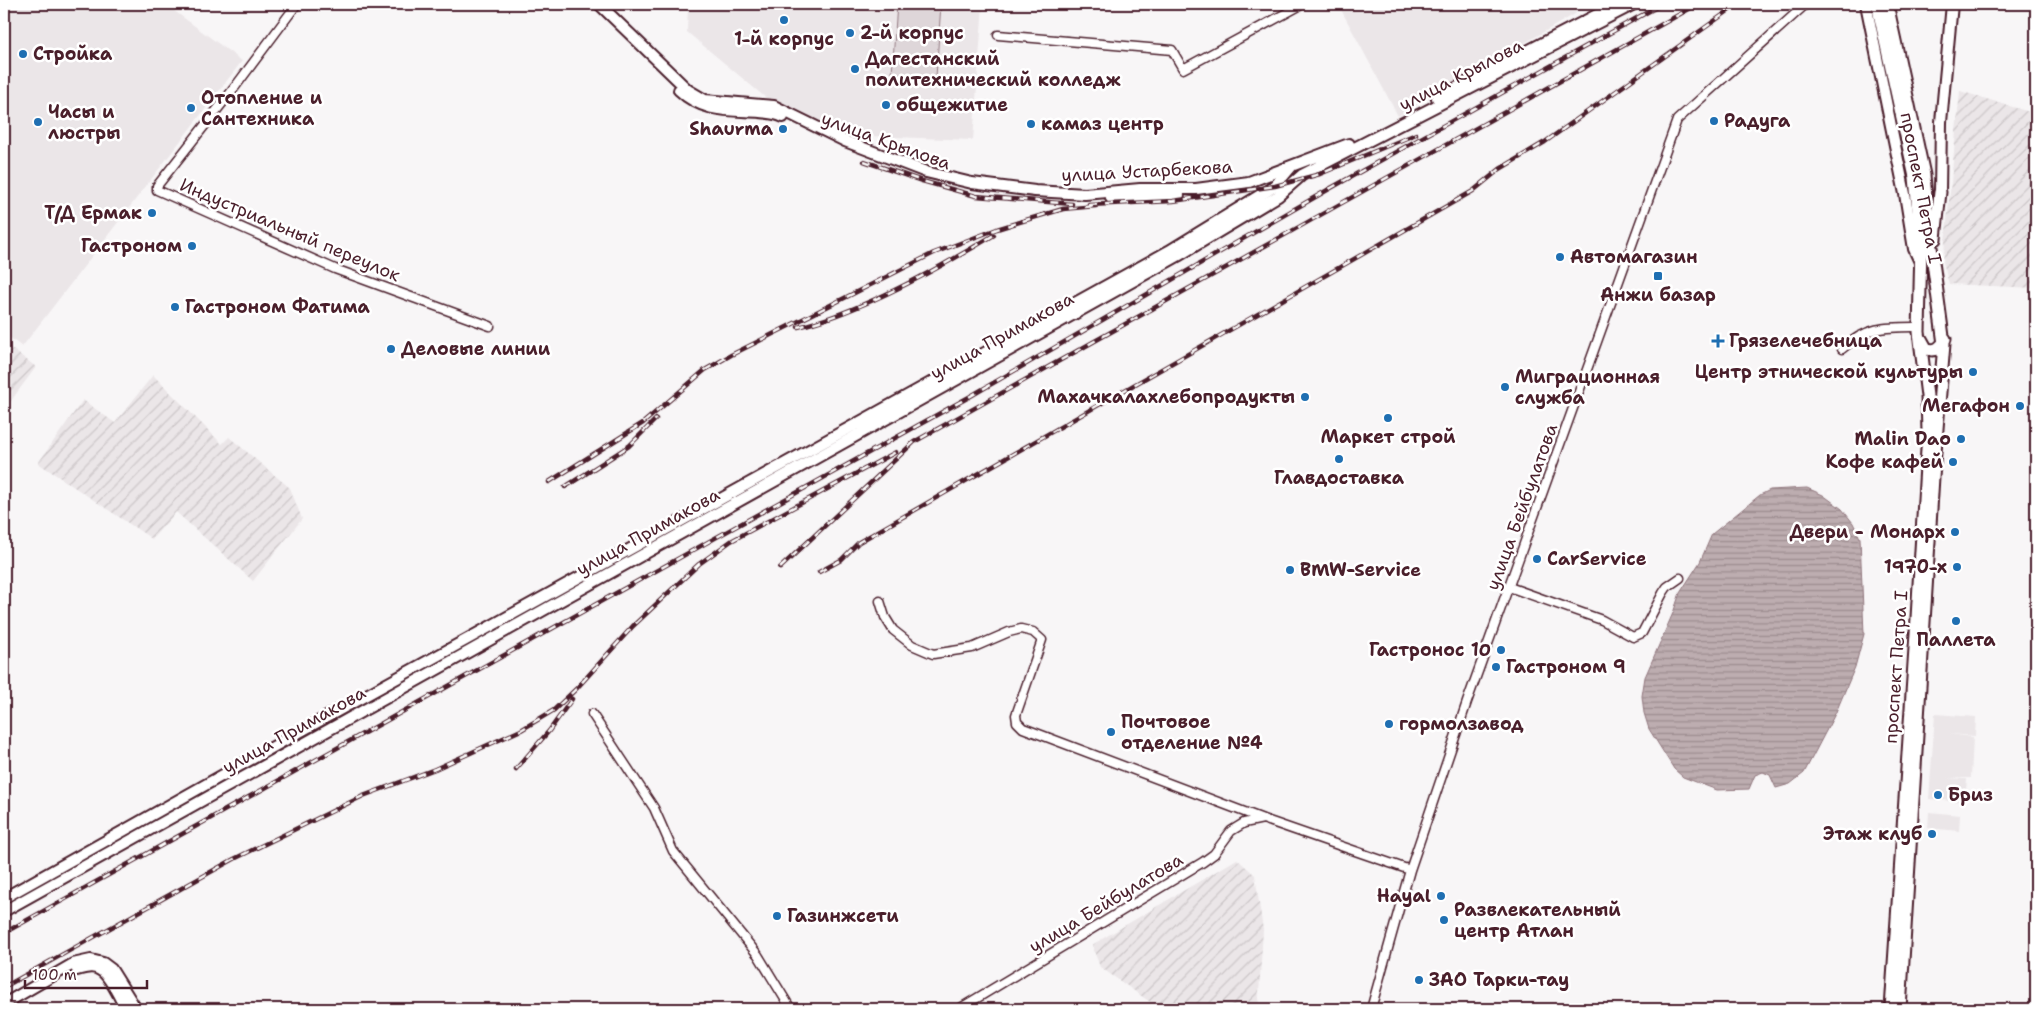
<svg xmlns="http://www.w3.org/2000/svg" width="2040" height="1013" font-family="'Shantell Sans',sans-serif">
  <defs>
    <pattern id="industrial-furrows" width="10" height="10" patternUnits="userSpaceOnUse" patternTransform="scale(1.25)"><rect width="10" height="10" fill="#ebe6e8"/><path d="M-1 1l2-2M0 10L10 0M9 11l2-2" fill="none" stroke="#cbc5c7"/></pattern>
    <pattern id="water-rules" width="6" height="5" patternUnits="userSpaceOnUse" patternTransform="scale(1.25)"><rect width="6" height="5" fill="#bdadb0"/><path d="M0 2.5h6" fill="none" stroke="#9c8c8f"/></pattern>
  </defs>
  <rect width="100%" height="100%" fill="#f8f6f7"/>
  <filter id="ink" filterUnits="userSpaceOnUse"><feTurbulence type="fractalNoise" baseFrequency=".02" numOctaves="2"/><feDisplacementMap in="SourceGraphic" scale="10" xChannelSelector="R" yChannelSelector="G"/><feConvolveMatrix kernelMatrix="1 2 1 2 8 2 1 2 1" color-interpolation-filters="sRGB"/></filter>
  <g filter="url(#ink)">
    <path fill="#ebe6e8" d="M4,4H165L242,61L22,347L4,333Z
      M688,4H983L973,140L841,135L777,107L687,32Z
      M1338,4H1584L1575,14L1398,116Z
      M1935,714L1976,717L1975,736L1949,734L1973,737L1971,778H1947L1967,779L1965,802L1929,799Z
      M1929,812L1960,815L1959,831L1928,828Z"/>
    <path fill="url(#industrial-furrows)" d="M1960,91L2036,114V288L1949,284L1943,262Z
      M4,343L36,367L4,410Z
      M153,375L222,444L229,437L290,488L302,519L253,581L176,512L152,539L38,463L83,400L115,423Z
      M1237,859L1255,875L1263,930L1258,1009H1160L1100,967L1092,945Z"/>
    <path fill="#ded6d9" stroke="#947a82" d="M897,4H941L936,77L892,74Z"/>
    <path fill="url(#water-rules)" stroke="#8f747b" d="M1807,488L1823,495L1842,509L1853,523L1860,538L1864,634L1855,667L1836,712L1804,773L1790,784L1776,788L1770,775L1763,772L1755,775L1749,789L1717,790L1683,777L1674,769L1649,729L1644,713L1642,696L1645,677L1673,613L1680,593L1700,562L1712,534L1760,495L1770,490Z"/>
    <g fill="none" stroke-linecap="round" stroke-linejoin="round">
      <g stroke="#4a1f2b" stroke-width="11">
        <path id="street" d="M297,4L235,87L157,186V190L335,269L490,326
          M998,35L1172,50L1183,69L1303,4
          M1842,349C1868,326 1885,327 1919,327
          M1509,587L1602,620L1633,637L1642,633L1663,593L1667,587L1680,578
          M880,601L885,617L893,630L912,645L933,654L972,648L1009,632L1021,629L1033,632L1042,640L1016,715L1017,722L1023,728L1263,819L1410,870
          M592,714L654,808L673,851L758,955L791,1009
          M959,1009L1203,862L1214,854L1231,831L1244,823L1263,819
          M1371,1009L1410,870L1467,702L1677,120L1806,4"/>
      </g>
      <g stroke="#4a1f2b" stroke-width="14">
        <path id="secondary" d="M599,4L688,90L705,100L774,106L845,141L926,172L972,183L1035,191L1085,194L1140,189H1196L1249,182L1349,144
          M1866,4L1905,194L1914,249L1920,262
          M679,90C703,113 729,110 760,112C768,113 776,113 783,117
          M1437,98L1618,4
          M1940,192L1941,122L1952,4
          M1111,198L1179,195
          M4,898L296,734L1169,251L1275,186L1292,166
          M4,911L1178,256L1278,196L1302,175L1634,4
          M77,970C85,968 93,965 100,970C110,975 120,999 126,1009
          M4,1004L73,964L91,960L103,963L111,969L136,1009"/>
      </g>
      <g stroke="#4a1f2b" stroke-width="15">
        <path id="primary" d="M1877,4L1915,177L1921,244L1919,332L1927,396L1928,432L1917,618L1891,1009
          M1887,4L1924,175L1929,232L1944,344L1933,477L1900,1009
          M1935,239L1940,192
          M1921,339L1926,348C1935,353 1942,347 1945,339"/>
      </g>
      <use href="#street" stroke="#fff" stroke-width="8"/>
      <use href="#secondary" stroke="#fff" stroke-width="10"/>
      <use href="#primary" stroke="#fff" stroke-width="11"/>
      <g stroke="#4a1f2b" stroke-width="4.5">
        <path id="rail" d="M864,161L922,181L976,196L1072,204
          M1089,205L1173,201L1275,186L1320,174L1416,134
          M798,327C861,312 938,269 994,235
          M549,482L643,423L705,370L731,355L934,253L997,229L1026,220L1063,209L1096,206
          M565,487L629,446L656,419
          M780,568L914,442L1698,4
          M819,572L841,560L859,542L1473,191L1500,169L1545,142L1738,4
          M516,769L549,731L572,699
          M4,933L969,397L1331,188L1662,4
          M4,987L234,859L363,796L435,769L521,730L554,710L577,688L633,626L699,564L731,541L896,452"/>
      </g>
      <use href="#rail" stroke="#fff" stroke-width="2.5" stroke-dasharray="8" stroke-linecap="butt"/>
    </g>
  </g>
  <g fill="#1f6fb2" stroke="#fff" stroke-width="2">
    <circle cx="784" cy="20" r="5"/>
    <circle cx="850" cy="33" r="5"/>
    <circle cx="23" cy="54" r="5"/>
    <circle cx="855" cy="69" r="5"/>
    <circle cx="886" cy="105" r="5"/>
    <circle cx="191" cy="108" r="5"/>
    <circle cx="1714" cy="121" r="5"/>
    <circle cx="38" cy="122" r="5"/>
    <circle cx="1031" cy="124" r="5"/>
    <circle cx="783" cy="129" r="5"/>
    <circle cx="152" cy="213" r="5"/>
    <circle cx="192" cy="246" r="5"/>
    <circle cx="1560" cy="257" r="5"/>
    <rect x="1653" y="271" width="10" height="10" rx="2.5"/>
    <circle cx="175" cy="307" r="5"/>
    <path d="M1715.5 333.5h5v5h5v5h-5v5h-5v-5h-5v-5h5z"/>
    <circle cx="391" cy="349" r="5"/>
    <circle cx="1973" cy="372" r="5"/>
    <circle cx="1505" cy="387" r="5"/>
    <circle cx="1305" cy="397" r="5"/>
    <circle cx="2020" cy="406" r="5"/>
    <circle cx="1388" cy="418" r="5"/>
    <circle cx="1961" cy="439" r="5"/>
    <circle cx="1339" cy="459" r="5"/>
    <circle cx="1953" cy="462" r="5"/>
    <circle cx="1955" cy="532" r="5"/>
    <circle cx="1537" cy="559" r="5"/>
    <circle cx="1957" cy="567" r="5"/>
    <circle cx="1290" cy="570" r="5"/>
    <circle cx="1956" cy="621" r="5"/>
    <circle cx="1501" cy="650" r="5"/>
    <circle cx="1496" cy="667" r="5"/>
    <circle cx="1389" cy="724" r="5"/>
    <circle cx="1111" cy="732" r="5"/>
    <circle cx="1938" cy="795" r="5"/>
    <circle cx="1932" cy="834" r="5"/>
    <circle cx="1441" cy="896" r="5"/>
    <circle cx="777" cy="916" r="5"/>
    <circle cx="1444" cy="920" r="5"/>
    <circle cx="1419" cy="980" r="5"/>
  </g>
  <g text-anchor="middle" stroke-width="5" stroke-linejoin="round" paint-order="stroke">
    <g font-size="18" font-weight="bold" fill="#4a1f2b" stroke="#fff" text-anchor="start">
      <text x="860" y="39">2-й корпус</text>
      <text x="784" y="45" text-anchor="middle">1-й корпус</text>
      <text x="33" y="60">Стройка</text>
      <text x="865" y="65">Дагестанский<tspan x="865" dy="21">политехнический колледж</tspan></text>
      <text x="201" y="104">Отопление и<tspan x="201" dy="21">Сантехника</tspan></text>
      <text x="896" y="111">общежитие</text>
      <text x="48" y="118">Часы и<tspan x="48" dy="21">люстры</tspan></text>
      <text x="1724" y="127">Радуга</text>
      <text x="1041" y="130">камаз центр</text>
      <text x="773" y="135" text-anchor="end">Shaurma</text>
      <text x="142" y="219" text-anchor="end">Т/Д Ермак</text>
      <text x="182" y="252" text-anchor="end">Гастроном</text>
      <text x="1570" y="263">Автомагазин</text>
      <text x="1658" y="301" text-anchor="middle">Анжи базар</text>
      <text x="185" y="313">Гастроном Фатима</text>
      <text x="1729" y="347">Грязелечебница</text>
      <text x="401" y="355">Деловые линии</text>
      <text x="1963" y="378" text-anchor="end">Центр этнической культуры</text>
      <text x="1515" y="383">Миграционная<tspan x="1515" dy="21">служба</tspan></text>
      <text x="1295" y="403" text-anchor="end">Махачкалахлебопродукты</text>
      <text x="2010" y="412" text-anchor="end">Мегафон</text>
      <text x="1388" y="443" text-anchor="middle">Маркет строй</text>
      <text x="1951" y="445" text-anchor="end">Malin Dao</text>
      <text x="1943" y="468" text-anchor="end">Кофе кафей</text>
      <text x="1339" y="484" text-anchor="middle">Главдоставка</text>
      <text x="1945" y="538" text-anchor="end">Двери - Монарх</text>
      <text x="1547" y="565">CarService</text>
      <text x="1947" y="573" text-anchor="end">1970-х</text>
      <text x="1300" y="576">BMW-Service</text>
      <text x="1956" y="646" text-anchor="middle">Паллета</text>
      <text x="1491" y="656" text-anchor="end">Гастронос 10</text>
      <text x="1506" y="673">Гастроном 9</text>
      <text x="1121" y="728">Почтовое<tspan x="1121" dy="21">отделение №4</tspan></text>
      <text x="1399" y="730">гормолзавод</text>
      <text x="1948" y="801">Бриз</text>
      <text x="1922" y="840" text-anchor="end">Этаж клуб</text>
      <text x="1431" y="902" text-anchor="end">Hayal</text>
      <text x="1454" y="916">Развлекательный<tspan x="1454" dy="21">центр Атлан</tspan></text>
      <text x="787" y="922">Газинжсети</text>
      <text x="1429" y="986">ЗАО Тарки-тау</text>
    </g>
    <g font-size="18" fill="#4a1f2b" stroke="#fff">
      <text transform="translate(1461 75) rotate(-27)" y="6">улица Крылова</text>
      <text transform="translate(886 141) rotate(20)" y="6">улица Крылова</text>
      <text transform="translate(1147 171) rotate(-3)" y="6">улица Устарбекова</text>
      <text transform="translate(1921 188) rotate(79)" y="6">проспект Петра I</text>
      <text transform="translate(290 230) rotate(23)" y="6">Индустриальный переулок</text>
      <text transform="translate(1002 336) rotate(-29)" y="6">улица Примакова</text>
      <text transform="translate(1522 507) rotate(-70)" y="6">улица Бейбулатова</text>
      <text transform="translate(648 532) rotate(-29)" y="6">улица Примакова</text>
      <text transform="translate(1896 667) rotate(-86)" y="6">проспект Петра I</text>
      <text transform="translate(294 730) rotate(-29)" y="6">улица Примакова</text>
      <text transform="translate(1106 903) rotate(-31)" y="6">улица Бейбулатова</text>
    </g>
  </g>
  <rect width="2040" height="1013" fill="none" stroke="#fff" stroke-width="20"/>
  <rect x="10" y="10" width="2020" height="993" fill="none" stroke="#4a1f2b" stroke-width="2" filter="url(#ink)"/>
  <path d="M25 980v8h122v-8" fill="none" stroke="#4a1f2b" stroke-width="2.5"/>
  <text x="32" y="980" font-size="15" fill="#4a1f2b" stroke="#ffffff" stroke-width="4" paint-order="stroke">100 m</text>
</svg>
